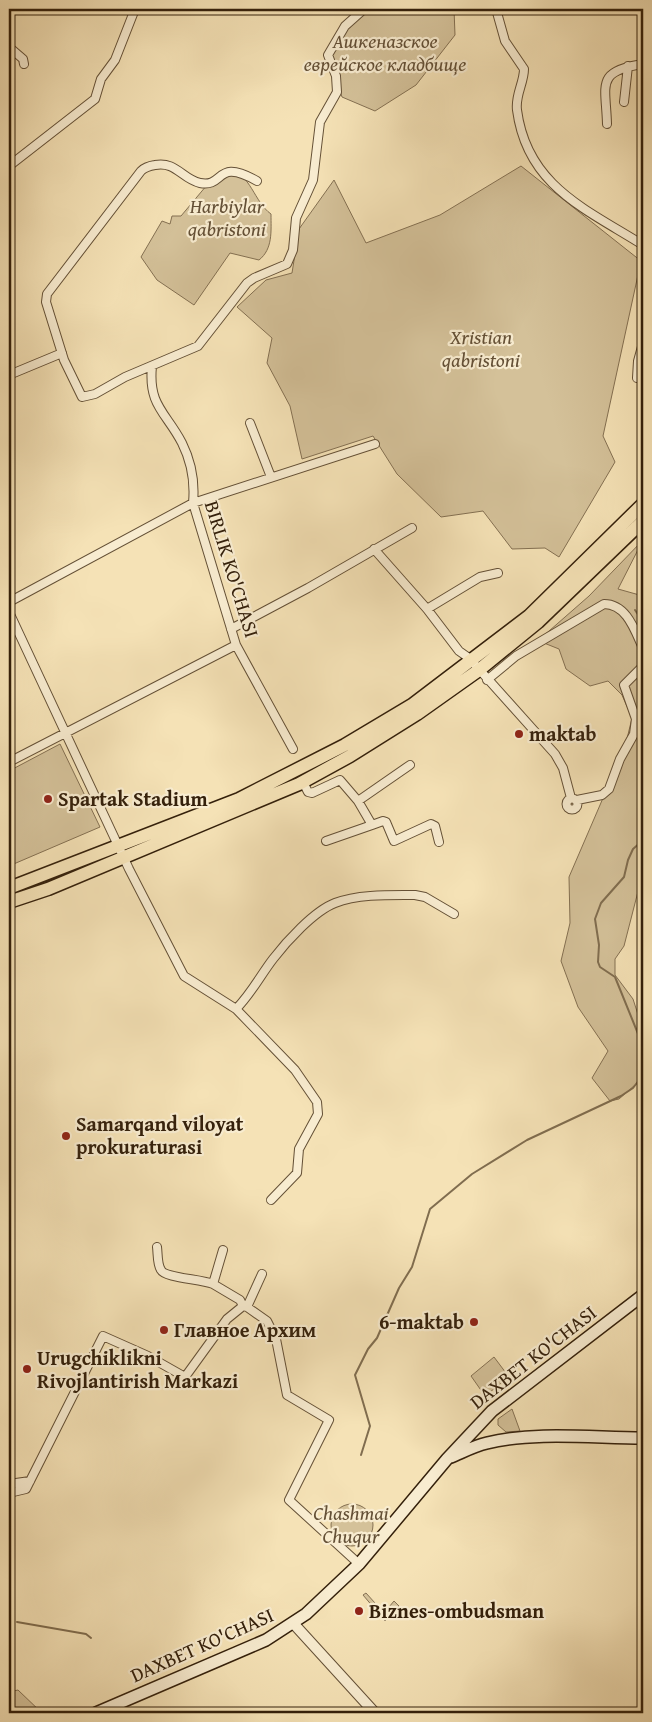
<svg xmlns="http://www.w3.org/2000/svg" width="652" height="1722" font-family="'Gentium Book Plus',serif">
  <rect width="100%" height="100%" fill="#f5e2b6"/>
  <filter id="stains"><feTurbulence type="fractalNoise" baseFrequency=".004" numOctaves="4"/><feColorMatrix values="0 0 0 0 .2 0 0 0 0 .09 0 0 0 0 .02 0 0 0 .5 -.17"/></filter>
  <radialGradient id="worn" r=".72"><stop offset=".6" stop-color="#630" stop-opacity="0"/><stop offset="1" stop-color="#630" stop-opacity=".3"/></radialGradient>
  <path fill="#d4c199" stroke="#847052" d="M371,9H454L455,35L416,85L375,111L342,97L329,56L343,29Z
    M521,166L641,261L603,436L615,462L559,557L545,548L512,549L483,511L441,517L397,474L373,436L302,459L290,406L267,363L272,338L237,307L266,280L292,273L299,229L334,180L366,243L440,215Z
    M228,168C251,174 254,202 271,214C271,231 273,249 259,260L230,253L194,305L157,280L141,257L162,221L170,224L172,216H181L212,179Z
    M643,540L618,589L643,596V872L624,946L615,959V975L633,999L643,1030V1078L619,1099L610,1101L592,1078L608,1051L578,1007L561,961L570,923L569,877L625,747L632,718L622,695L608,681L590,686L566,669L559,649L544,643L541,638L589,596Z
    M60,744L100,827L9,866V771Z
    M494,1357L509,1377L485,1396L471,1376Z
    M512,1409L520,1431L506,1432L498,1425V1419Z
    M331 1525a21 21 0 1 1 42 0a21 21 0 1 1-42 0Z
    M366,1593L384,1613L394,1601L399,1606L385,1621L363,1595Z
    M18,1690L42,1713H9V1692Z"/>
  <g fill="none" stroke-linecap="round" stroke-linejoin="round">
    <path stroke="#806d4f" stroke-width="2" d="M635,610L643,622
      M643,832L641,842L633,849L628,860L624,877L601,903L595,919L599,945L598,962L600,967L615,977L643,1046
      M361,1455L370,1426L355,1375L368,1349L377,1338L399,1288L412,1267L430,1209L472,1174L527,1140L621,1096L633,1088L643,1075
      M17,1622L86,1634L91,1638"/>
    <g stroke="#645036" stroke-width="10">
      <path id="minor" d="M496,9L505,41L524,69C524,83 515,95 517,110C527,186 586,209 643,245
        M9,47L23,59L24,64
        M624,102L628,66
        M607,124C606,85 595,71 643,64
        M9,166L95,99L101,79L115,60L135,9
        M257,181C215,157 225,188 200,183C182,179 176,161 155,165C149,166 145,167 141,171L47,294L46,302L64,360L82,397L95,394L125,377L198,346L247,283L254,278L287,264L293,250L296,218L313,180L320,122L337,92L336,76L328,55L345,26L364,9
        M152,366C148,406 166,412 182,443C191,461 195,482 193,503L236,645L293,749
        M9,375L62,353
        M637,378L638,361L643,343
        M250,423L271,477
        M374,549L427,609L459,651L469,658L555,754L563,768L571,798
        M9,602L193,503L375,444
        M427,609L480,577L498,573
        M9,612L129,869L184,976L236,1009L295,1070L317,1102L318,1114L299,1149L297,1173L271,1200
        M231,629L308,588L412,528
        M487,680L516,656L604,604C627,604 635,631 643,648
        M9,762L236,645
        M303,782L308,792L312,793L340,780L358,801L372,825L383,821L386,822L394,841L431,824L435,826L439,842
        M566.5 804a5.5 5.5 0 1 1 11 0a5.5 5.5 0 1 1-11 0Z
        M577,800L602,795L609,789L620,759L634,734L636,719L624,685L643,666
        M358,801L410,765
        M326,841L372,825
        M236,1009C251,994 260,976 273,959C286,942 314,911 335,903C358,894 390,895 415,895L425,897L454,914
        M157,1247C158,1254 157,1264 161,1270C165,1278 201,1279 213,1284
        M223,1250L213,1284L240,1300L243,1306
        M247,1307L262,1274
        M9,1484L30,1481
        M9,1493L26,1489L103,1336L148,1356L185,1377L227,1319L243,1306L247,1307L267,1321L276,1339L287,1395L329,1420L289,1500L359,1564"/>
    </g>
    <g stroke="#645036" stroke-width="12">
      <path id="tertiary" d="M293,1623L375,1713"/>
    </g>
    <g stroke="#34200b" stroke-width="14">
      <path id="secondary" d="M451,1457C463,1452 474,1446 487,1443C536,1431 593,1438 643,1438
        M96,1713L266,1640L306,1614L359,1564L447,1459L492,1411L643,1295"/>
    </g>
    <g stroke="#34200b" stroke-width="15">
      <path id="primary" d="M9,888L239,799L345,745L412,705L529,616L643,504
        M9,902L48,889L299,784L350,756L417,714L479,670L538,622L643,521"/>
    </g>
    <use href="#minor" stroke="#f8ecd0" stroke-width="8"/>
    <use href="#tertiary" stroke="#f8ecd0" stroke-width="10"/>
    <use href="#secondary" stroke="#f8ecd0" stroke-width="11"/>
    <use href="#primary" stroke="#f5e2b6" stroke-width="12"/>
  </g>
  <g fill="#8f2418" stroke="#f8ecd0" stroke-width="2">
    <circle cx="519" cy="734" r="5"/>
    <circle cx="48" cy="799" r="5"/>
    <circle cx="66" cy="1136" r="5"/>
    <circle cx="474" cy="1322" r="5"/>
    <circle cx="164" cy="1330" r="5"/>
    <circle cx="27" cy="1369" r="5"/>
    <circle cx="359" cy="1611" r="5"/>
  </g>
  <g text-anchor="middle" stroke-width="4.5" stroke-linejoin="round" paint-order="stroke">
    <g font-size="20" font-style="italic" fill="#645036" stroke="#f8ecd0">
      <text x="385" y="48">Ашкеназское<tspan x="385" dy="23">еврейское кладбище</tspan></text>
      <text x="227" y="213">Harbiylar<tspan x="227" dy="23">qabristoni</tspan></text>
      <text x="481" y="344">Xristian<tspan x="481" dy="23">qabristoni</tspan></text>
      <text x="351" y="1520">Chashmai<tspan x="351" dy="23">Chuqur</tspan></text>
    </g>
    <g font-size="20" fill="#34200b" stroke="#f8ecd0">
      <text transform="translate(232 569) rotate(73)" y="7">BIRLIK KO'CHASI</text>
      <text transform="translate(533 1357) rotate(-38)" y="7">DAXBET KO'CHASI</text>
      <text transform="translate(202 1645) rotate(-24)" y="7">DAXBET KO'CHASI</text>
    </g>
    <g font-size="20" font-weight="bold" fill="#34200b" stroke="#f8ecd0" text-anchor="start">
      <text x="529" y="741">maktab</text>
      <text x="58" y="806">Spartak Stadium</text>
      <text x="76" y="1131">Samarqand viloyat<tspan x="76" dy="23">prokuraturasi</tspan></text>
      <text x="464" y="1329" text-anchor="end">6-maktab</text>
      <text x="174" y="1337">Главное Архим</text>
      <text x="37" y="1365">Urugchiklikni<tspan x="37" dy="23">Rivojlantirish Markazi</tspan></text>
      <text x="369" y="1618">Biznes-ombudsman</text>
    </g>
  </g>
  <rect width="652" height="1722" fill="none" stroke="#f5e2b6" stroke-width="30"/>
  <rect x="10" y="10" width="632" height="1702" fill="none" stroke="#34200b" stroke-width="2.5"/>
  <rect x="15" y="15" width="622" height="1692" fill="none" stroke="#34200b"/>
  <rect width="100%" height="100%" filter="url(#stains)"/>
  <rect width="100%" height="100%" fill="url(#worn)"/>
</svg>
